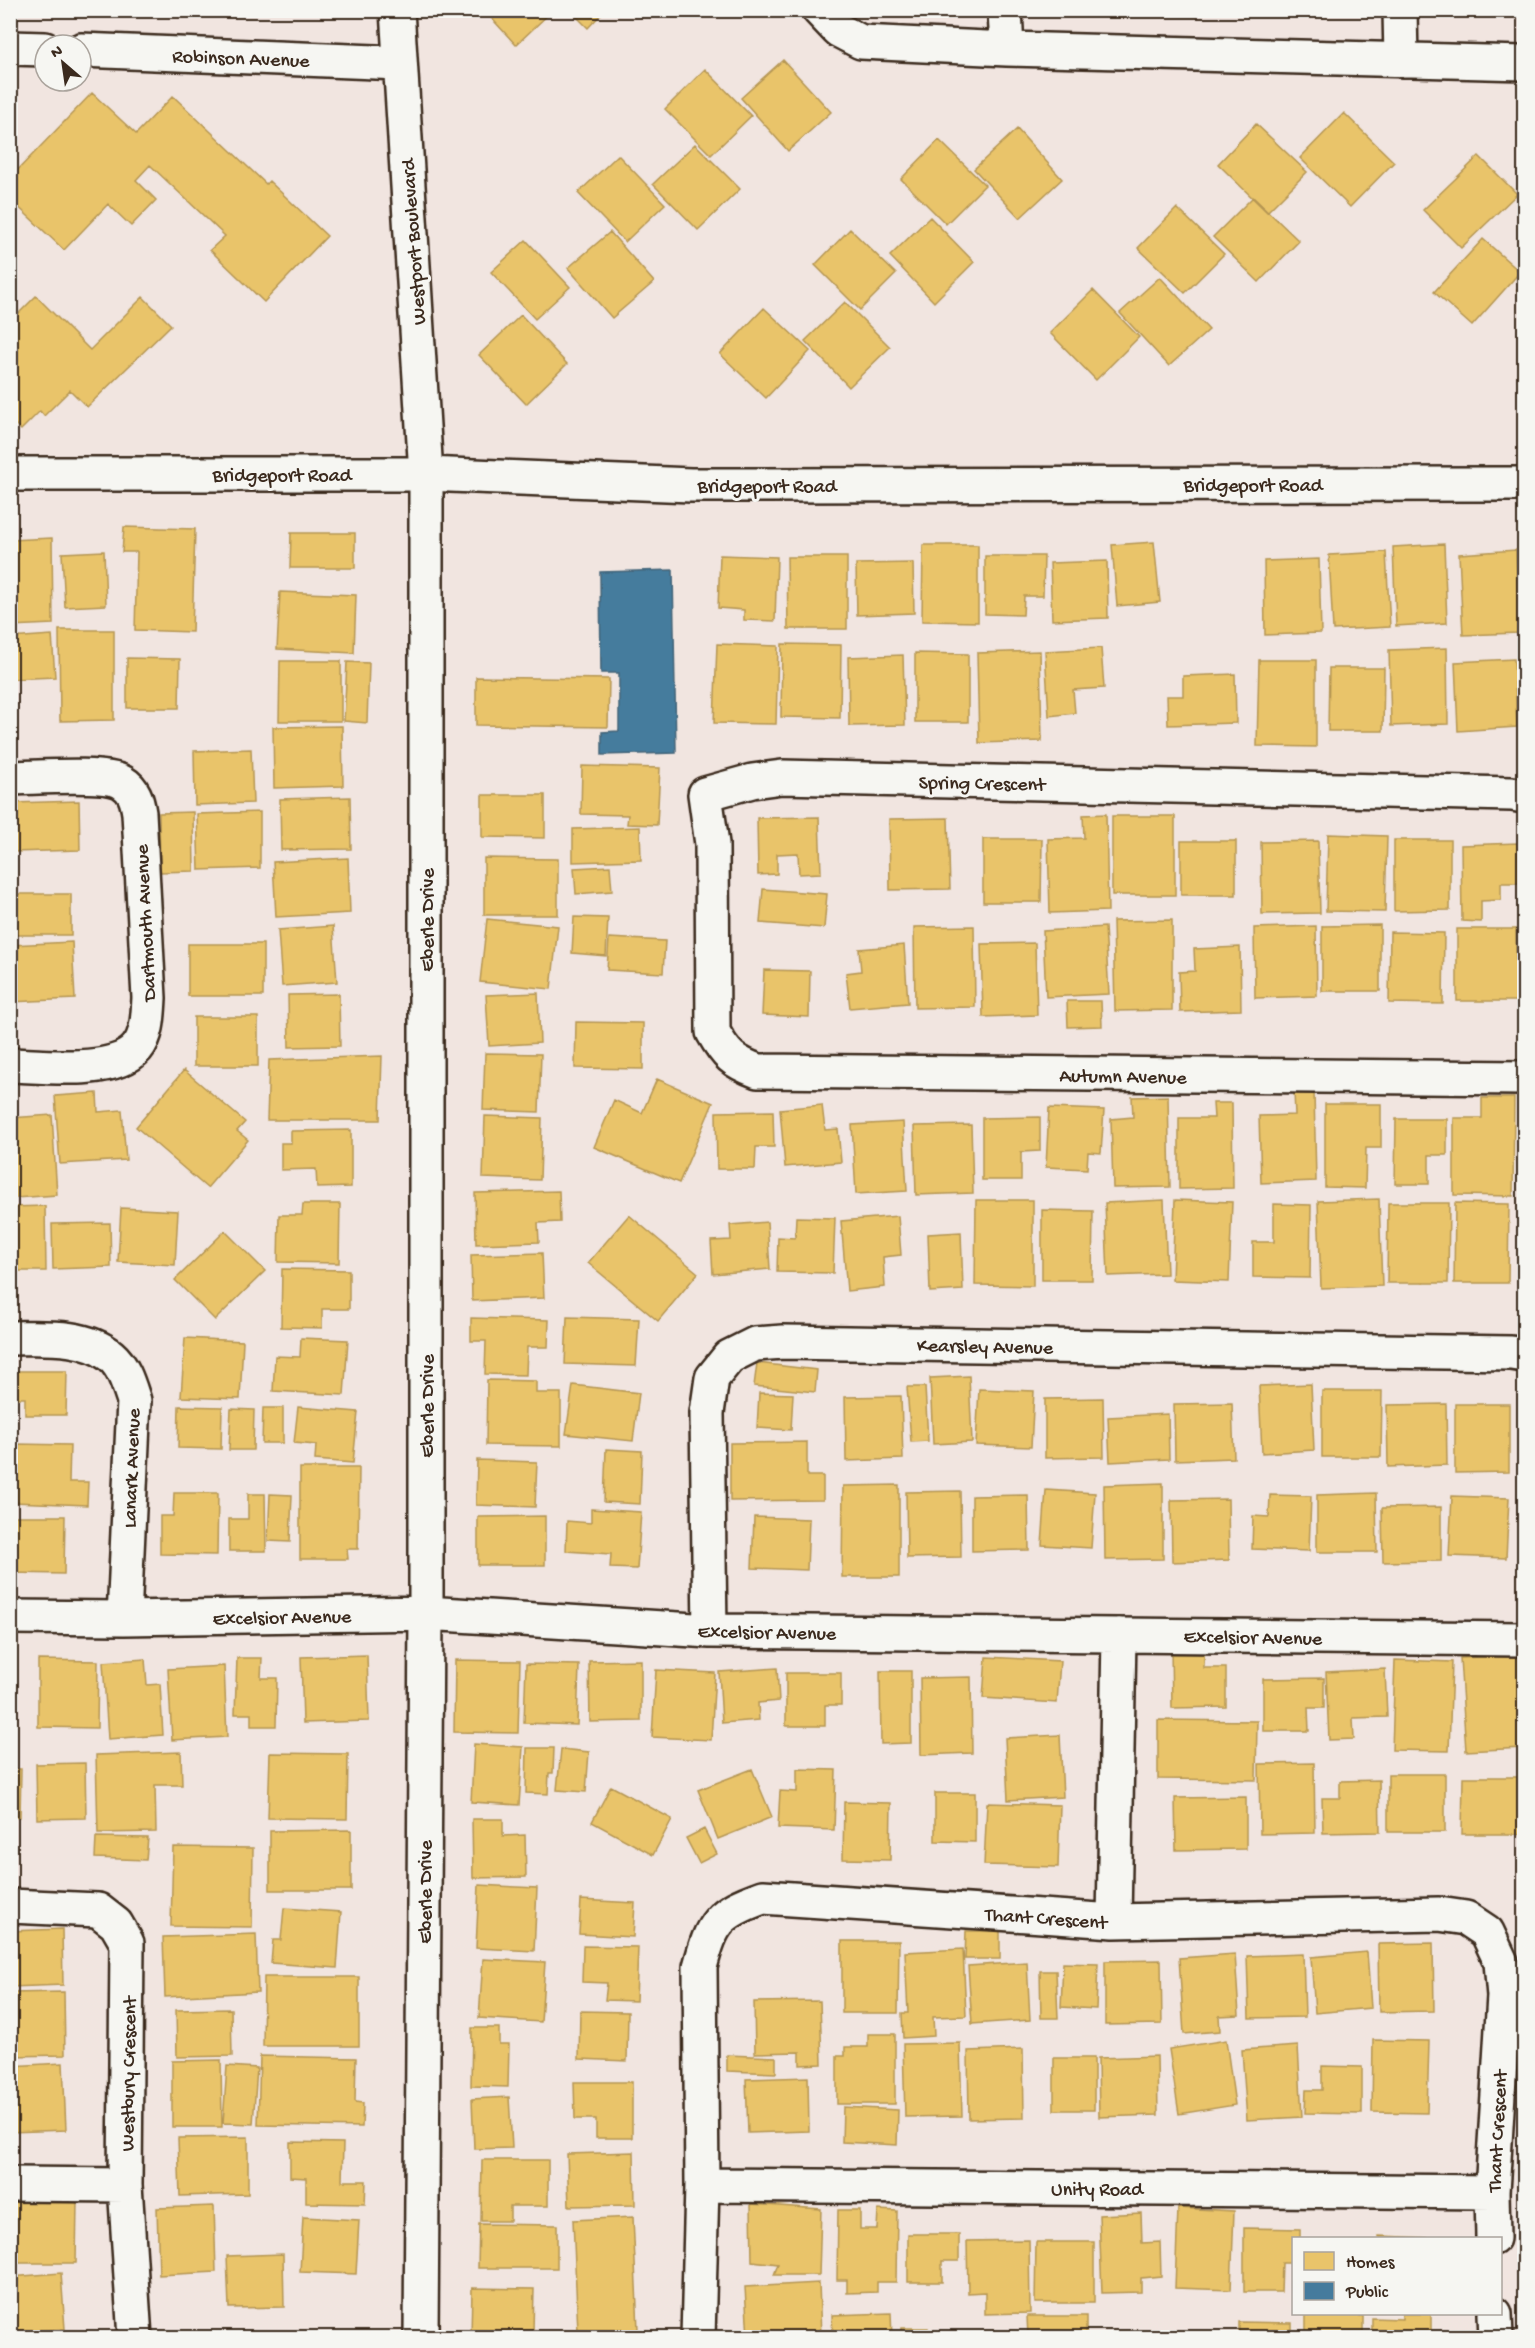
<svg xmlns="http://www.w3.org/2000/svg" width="1535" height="2348" font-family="'Gochi Hand',sans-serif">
  <rect width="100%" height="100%" fill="#f1e5e0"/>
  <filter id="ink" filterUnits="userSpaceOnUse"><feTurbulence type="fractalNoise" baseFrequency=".0167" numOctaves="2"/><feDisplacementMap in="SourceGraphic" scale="12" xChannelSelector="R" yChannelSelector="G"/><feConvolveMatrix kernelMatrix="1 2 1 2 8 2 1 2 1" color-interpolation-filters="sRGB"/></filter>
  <g filter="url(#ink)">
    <path fill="#e9c46a" stroke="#b59653" stroke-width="1.5" d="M484,10H553L516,45Z
      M570,10H605L588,28Z
      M783,60L831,112L788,151L741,98Z
      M705,69L751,116L711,155L665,109Z
      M92,93L136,134L173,96L266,184L269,181L327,236L264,302L210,250L225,236L150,165L136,180L156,200L131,226L108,204L64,250L10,199V178Z
      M1344,113L1394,162L1350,207L1300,158Z
      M1256,124L1307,172L1267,212L1218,164Z
      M1017,129L1062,179L1020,218L974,169Z
      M939,140L985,185L946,224L901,179Z
      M695,144L740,189L698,230L653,184Z
      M618,155L665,204L625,242L578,193Z
      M1479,156L1517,194L1461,248L1423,210Z
      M1253,197L1299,241L1259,282L1213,237Z
      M1177,208L1224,254L1185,293L1138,248Z
      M930,217L974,262L934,302L890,256Z
      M850,229L896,274L860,310L815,265Z
      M610,232L654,282L612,318L568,268Z
      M1483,239L1520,272L1472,326L1434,292Z
      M526,240L570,287L535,319L491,272Z
      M1160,277L1209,330L1169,366L1120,313Z
      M1524,284V298L1517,290Z
      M1093,290L1139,337L1096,380L1050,333Z
      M36,296L90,350L143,297L171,325L87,407L70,390L44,416L40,411L21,430L10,419V315L14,318Z
      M845,302L890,347L849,387L805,341Z
      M764,308L810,351L766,398L720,354Z
      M521,315L567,364L526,404L479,355Z
      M124,527L195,529L192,632L135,630L137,552H122Z
      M291,533H355V568H290Z
      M52,538L53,624L10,626V540Z
      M1154,542L1160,602L1117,606L1112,545Z
      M1444,544L1447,623L1396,626L1393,547Z
      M923,545H978V622L922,621Z
      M1516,550L1519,633L1463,635L1459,554Z
      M104,551L106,605L65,607L62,553Z
      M1521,551H1524V611Z
      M1386,552L1390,627L1333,630L1329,555Z
      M720,555L777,557L775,621L744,620V610L718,608Z
      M985,556H1044L1043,596H1024L1023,615L985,614Z
      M787,557H847V629H788Z
      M1319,559L1321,633L1265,635L1264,561Z
      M1107,561L1108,618L1052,620L1050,563Z
      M913,563L914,613L857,615L856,564Z
      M280,592L356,595L354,653L277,649Z
      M59,630H114V720L60,721Z
      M52,635L55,677L10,679V638Z
      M717,644L778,646L776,724L714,723Z
      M782,644L841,645L840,718L781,717Z
      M1101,648L1104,688L1073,690L1075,713L1049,716L1045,651Z
      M1447,648L1448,724L1391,726L1389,650Z
      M1040,651L1042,741L979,743L977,653Z
      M915,653L968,654V722H915Z
      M1522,653H1524V719H1523Z
      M903,655L905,725L849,726L848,657Z
      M127,658L180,659L179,708H127Z
      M1514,659L1517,727L1458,731L1455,662Z
      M1259,660H1316V747L1257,746Z
      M280,661H341V721H279Z
      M347,662L369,663L367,723L344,721Z
      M1329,668H1384L1383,731H1328Z
      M1235,674L1236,723L1168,725L1167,696H1183V676Z
      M476,677L609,679L608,727L476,725Z
      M342,726L343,786L274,788L273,727Z
      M251,749L253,803L195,805L194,751Z
      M582,766L660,768L657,825L627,824L628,815L581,814Z
      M482,795H545V838L482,837Z
      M350,797L351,849L281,850L280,799Z
      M79,801L80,850L13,852V803Z
      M193,812L194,871L160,872L159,813Z
      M260,812V868L199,870L197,814Z
      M1106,814L1108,911L1050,913L1048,839L1084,838L1083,815Z
      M1112,816H1175V895H1112Z
      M819,817L821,873L799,874L798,853L777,854V874L758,875L757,818Z
      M948,818L950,889L890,890L889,819Z
      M640,827L641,860L573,862V829Z
      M1328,834L1387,836L1385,912L1326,911Z
      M983,839H1042L1041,902H983Z
      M1394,840H1450V910L1394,911Z
      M1181,841H1236V895H1181Z
      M1318,841L1320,913L1262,914L1261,842Z
      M1518,843L1519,883H1501V900L1481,901V922L1462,921L1461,845Z
      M348,858L350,913L276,917L273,862Z
      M484,858L558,859V915H484Z
      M610,866L612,891L576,894L574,868Z
      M763,889L827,894L824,928L760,923Z
      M10,894H71V935H10Z
      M574,917L608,918L606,956L572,953Z
      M487,919L558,926L551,989L480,982Z
      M1172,920V1010L1115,1011L1113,921Z
      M1380,925V991H1322V926Z
      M333,926L337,982L282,986L278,930Z
      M974,926L975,1007L915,1008L914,927Z
      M1316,926L1317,996L1255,998L1254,928Z
      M1105,927L1109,994L1046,997L1043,931Z
      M1457,929H1516V1001H1457Z
      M1390,932L1444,933L1443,1004L1389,1003Z
      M609,938L665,941L663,973L607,970Z
      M72,942L75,999L10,1002V945Z
      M1035,943L1037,1015L983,1017L981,944Z
      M188,944H263V996H188Z
      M904,945L908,1003L850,1008L846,973L861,971L859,949Z
      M1240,947L1241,1010L1180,1012L1179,972L1195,971L1194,949Z
      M764,970L810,971L809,1017L762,1015Z
      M538,993L540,1043L489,1046L486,995Z
      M339,994L340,1046L289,1047L288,995Z
      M1067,1001H1101L1102,1026L1068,1027Z
      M194,1017H258V1066H194Z
      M576,1022L643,1023V1069L575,1068Z
      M485,1053L541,1054L539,1112L483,1110Z
      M382,1056L380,1120H267L269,1060Z
      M184,1070L245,1122L237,1131L248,1140L207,1188L136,1127Z
      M657,1079L713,1103L679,1183L594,1147L614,1100L642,1113Z
      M1294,1092H1314L1316,1181L1261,1183L1259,1116L1295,1115Z
      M97,1093L98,1112L122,1110L126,1160L60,1164L55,1096Z
      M1168,1096L1170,1187L1113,1188L1111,1119L1133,1117L1132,1097Z
      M1482,1098H1514L1513,1196L1454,1195V1118H1482Z
      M1213,1103H1232L1233,1188L1179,1189V1118H1214Z
      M1325,1104H1381V1148H1366L1365,1188L1325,1187Z
      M822,1105L825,1130L838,1129L841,1162L785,1167L780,1109Z
      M1049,1108L1104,1110L1101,1153L1088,1152L1087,1169L1046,1167Z
      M773,1111L774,1147H756L755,1169H717L716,1112Z
      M52,1115L57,1195L15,1198L13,1161H10V1118Z
      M485,1116L542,1118L540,1180L483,1178Z
      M1040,1117V1151L1021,1152V1180H982V1118Z
      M1396,1119H1447V1155H1429V1184H1395Z
      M903,1122L907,1191L856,1194L852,1125Z
      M971,1125L973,1193L916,1195L914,1126Z
      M351,1130V1187L317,1188L316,1169L281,1170V1143H291V1131Z
      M559,1191L560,1222L538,1223L539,1242L476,1244L475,1193Z
      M1379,1199L1382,1286L1321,1288L1318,1201Z
      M976,1200H1033V1286L975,1285Z
      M1164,1200L1167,1274L1108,1276L1105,1203Z
      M1175,1200L1232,1202L1229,1282L1172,1280Z
      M1388,1203H1449L1448,1283H1387Z
      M1455,1203L1509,1204L1508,1283H1454Z
      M303,1204H340L339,1263L278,1262L279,1215H302Z
      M1274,1204L1311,1205L1310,1278L1253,1277V1242H1274Z
      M45,1206L46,1271H10V1207Z
      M121,1208L178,1211L175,1265L118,1262Z
      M1522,1209H1524V1281H1520Z
      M1042,1210L1093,1211L1092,1280H1042Z
      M629,1215L698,1273L658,1321L588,1263Z
      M898,1216L901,1255L883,1257L885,1287L847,1291L841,1221Z
      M796,1217L835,1218L833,1273L777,1272L778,1237L795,1238Z
      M767,1222L770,1269L713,1274L711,1241L731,1240L730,1225Z
      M110,1223L111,1267L53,1269L52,1224Z
      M225,1231L265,1271L215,1320L175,1280Z
      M961,1232L963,1290L930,1292L928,1234Z
      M542,1253L544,1298L472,1301L471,1255Z
      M282,1269L349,1270V1309H322V1328L281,1327Z
      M567,1317L639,1319L636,1366L565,1364Z
      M471,1318L549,1320L548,1347H527L526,1375L485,1374L486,1341H471Z
      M185,1338L243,1341L240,1399L181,1397Z
      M301,1338L348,1340L344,1395L273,1391L275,1356L300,1357Z
      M757,1363L817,1370L815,1392L754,1386Z
      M15,1371H67L66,1415H25V1398H15Z
      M969,1376L972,1442L933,1444L930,1378Z
      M487,1380L536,1381V1393H561V1446L486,1445Z
      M1311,1384L1314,1450L1262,1453L1259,1386Z
      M573,1385L639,1393L633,1441L566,1434Z
      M907,1387H925L928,1441L911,1442Z
      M979,1389L1034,1391L1031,1447L976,1445Z
      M1322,1391H1382L1381,1457H1322Z
      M759,1393L793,1394L791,1430L757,1428Z
      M901,1396L903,1459L846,1461L845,1397Z
      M1103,1398L1104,1457L1045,1458V1399Z
      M1232,1403L1234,1458L1175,1460L1174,1404Z
      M1446,1404L1447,1465L1388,1467L1387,1405Z
      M1455,1404H1509V1472L1455,1473Z
      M179,1406L222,1407L221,1449L178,1448Z
      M298,1407L358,1412L353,1463L315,1460L316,1445L294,1443Z
      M263,1408H283V1443H262Z
      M231,1409L254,1410L253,1450H229Z
      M1168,1414L1169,1459L1110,1462L1108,1417Z
      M807,1442V1476H823V1500L730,1501V1443Z
      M16,1444L70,1445L69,1482H88L87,1505L13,1502Z
      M606,1449L642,1451L640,1504L604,1502Z
      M477,1460L537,1462L535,1507L476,1505Z
      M300,1468H359L358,1549H347L348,1559H300Z
      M1163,1483V1559L1105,1560L1104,1485Z
      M899,1485V1577H842L843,1486Z
      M1046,1490L1095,1493L1091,1548L1042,1545Z
      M960,1491L961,1557L907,1558L906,1492Z
      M174,1493H218L217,1555L160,1554V1516H173Z
      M1376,1493L1377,1552H1317V1495Z
      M248,1494H265L266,1551H229V1519H248Z
      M270,1494L292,1495L290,1542L268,1541Z
      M1028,1495L1029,1550L972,1551V1496Z
      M1270,1495L1311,1496L1309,1551L1252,1549L1253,1516L1269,1517Z
      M1452,1496L1509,1498L1506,1558L1449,1556Z
      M1228,1499L1229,1560L1172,1562L1171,1500Z
      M1441,1507V1561L1383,1562L1382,1508Z
      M591,1509L641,1512L637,1569L610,1568L611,1554L566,1551L567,1521L591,1523Z
      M10,1516H65L64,1574L10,1573Z
      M545,1516V1565H478V1517Z
      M754,1517L809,1519L807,1570L752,1568Z
      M1204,1648V1668H1226V1707L1172,1708L1171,1649Z
      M367,1655L369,1721L303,1723L301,1657Z
      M1519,1655L1523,1748L1466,1751L1460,1658Z
      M986,1657L1060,1661L1057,1703L983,1698Z
      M237,1658H262L261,1678H277L276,1726H251V1714H235Z
      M145,1659L147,1685L160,1684L163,1735L108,1739L103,1662Z
      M38,1660L98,1661L97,1728L38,1727Z
      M455,1660L520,1661L518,1733L454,1732Z
      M641,1660V1721L590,1722L589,1661Z
      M1395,1660L1452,1662L1449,1751L1392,1750Z
      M526,1664L579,1665L577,1725L524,1723Z
      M224,1666L227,1737L172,1740L168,1669Z
      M777,1668L779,1701L758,1703L759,1720L722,1723L719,1672Z
      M1385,1669L1387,1717L1353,1718L1354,1739L1329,1740L1326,1672Z
      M656,1670L715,1673L711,1740L652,1737Z
      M880,1671H911V1743L881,1744Z
      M786,1673H841V1705H825V1726H786Z
      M971,1677L972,1753L921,1755L920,1678Z
      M1324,1678V1708H1308L1309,1731H1263V1679Z
      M1158,1720L1257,1721L1256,1780L1158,1779Z
      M1060,1735L1063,1797L1008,1800L1005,1738Z
      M474,1744L523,1747L519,1805L471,1802Z
      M527,1748H554L553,1773H549L548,1794L526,1793Z
      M561,1749L589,1752L586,1792L557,1790Z
      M181,1752L182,1785H155L156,1832L98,1833L96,1755Z
      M270,1753L348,1754L347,1819L268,1818Z
      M85,1763L86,1818L37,1819L36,1764Z
      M1314,1763L1315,1833L1260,1834L1259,1764Z
      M10,1769H21L20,1817H10Z
      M752,1769L772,1817L718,1839L698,1790Z
      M797,1769L836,1770L834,1830L778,1828L780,1791L797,1792Z
      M1388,1774H1445V1832H1388Z
      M1463,1777H1524L1523,1834H1462Z
      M1379,1780L1380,1832L1323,1833L1322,1798H1340V1781Z
      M611,1786L672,1819L653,1855L592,1822Z
      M935,1793H975V1842L935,1841Z
      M1246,1797V1849L1176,1850L1175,1798Z
      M844,1802L891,1803L890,1860L843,1859Z
      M987,1803L1060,1805L1058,1867L984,1865Z
      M472,1819H503V1836L525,1835L526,1877L473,1878Z
      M704,1829L717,1854L699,1863L686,1838Z
      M351,1830V1890H270V1831Z
      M96,1837L148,1838L146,1860L95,1858Z
      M173,1847L253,1848L252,1927L171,1926Z
      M479,1885L537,1888L534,1951L476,1948Z
      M581,1900L635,1903L633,1937L579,1934Z
      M284,1908L341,1912L337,1968L271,1963L273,1940H281Z
      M62,1929L63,1985L10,1987V1931Z
      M966,1931H1000V1959H965Z
      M256,1934L258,1992L165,1997L163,1937Z
      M842,1941H899L898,2013H842Z
      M1433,1943L1434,2011L1379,2012L1378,1944Z
      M583,1946L638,1947L636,2001L605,2000L607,1983L582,1982Z
      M963,1949L966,2016L933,2017L934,2036L903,2038L902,2013H908L905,1952Z
      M1367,1952L1371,2008L1315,2013L1311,1957Z
      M1235,1954L1239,2015L1219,2016L1220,2031L1184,2034L1179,1958Z
      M1303,1954L1305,2017L1249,2018L1247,1956Z
      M483,1959L545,1962L541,2022L479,2018Z
      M1161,1960L1162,2024L1105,2025V1961Z
      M1027,1962L1030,2020L972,2024L968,1966Z
      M1063,1963L1098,1964L1096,2009L1061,2007Z
      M1040,1971H1056L1058,2018H1041Z
      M264,1977H359V2046H263Z
      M64,1992L65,2055L10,2056V1993Z
      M820,2001L822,2064L800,2065V2052L755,2053L754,2002Z
      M231,2009L232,2056L177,2057L176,2010Z
      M580,2011L628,2012L627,2061L579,2059Z
      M472,2028H499V2044H509L508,2087L471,2086Z
      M868,2034H895V2104H837V2056H845V2047H868Z
      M1226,2040L1235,2105L1179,2114L1169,2049Z
      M1373,2040L1429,2041L1427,2113L1372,2112Z
      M960,2043L962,2116L905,2117L903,2044Z
      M1298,2046L1302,2117L1247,2120L1242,2050Z
      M1023,2049L1024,2118L969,2119L968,2051Z
      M727,2055L776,2057V2073L727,2071Z
      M260,2056L356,2058L355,2102L363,2103L362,2127L258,2125Z
      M1157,2056L1158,2115L1099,2117L1098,2058Z
      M1054,2058H1094V2110H1054Z
      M221,2060L222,2127H172V2061Z
      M63,2063L66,2130L10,2132V2066Z
      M227,2066L257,2068L253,2124L223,2123Z
      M1322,2066L1362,2067V2114L1305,2113L1306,2090H1322Z
      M808,2077L809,2131L748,2133L746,2079Z
      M574,2082H632V2138H596V2119H575Z
      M509,2097L512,2148L474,2149L472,2099Z
      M843,2107L898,2110L897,2145L842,2142Z
      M248,2137V2194L180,2196L178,2138Z
      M290,2142L343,2143L342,2181H366L365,2204L306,2203V2178L290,2177Z
      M634,2152L635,2205L569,2206L567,2154Z
      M482,2160H548V2206H510V2221H481Z
      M10,2202H77L76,2263H10Z
      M751,2204L821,2209L819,2275H774L778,2264L752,2261Z
      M214,2206L216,2272L159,2275L157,2208Z
      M1178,2208L1234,2211L1231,2290L1175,2288Z
      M838,2210H860V2229H877L878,2210L897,2211L896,2282H877V2292L847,2293V2280H837Z
      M1141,2213L1142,2243L1160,2242L1161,2276L1141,2278V2292L1102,2293L1099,2215Z
      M303,2217L359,2220L356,2274L300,2272Z
      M633,2217L638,2330L578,2332L573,2220Z
      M479,2224L557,2225V2268H478Z
      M1244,2228L1300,2229V2238H1294V2263H1282L1281,2292H1244Z
      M908,2234H959V2261H942V2282H908Z
      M1379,2236L1432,2238H1379Z
      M1029,2240L1030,2313L985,2314V2292L968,2293L967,2241Z
      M1036,2242H1094V2303H1035Z
      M283,2254L284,2307L229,2308L227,2256Z
      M61,2273L65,2329L10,2333V2277Z
      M819,2283L821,2338H748L745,2287Z
      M472,2288L534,2289L533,2331H513L512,2338H471Z
      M891,2313L892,2338H833L832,2315Z
      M1402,2314H1431V2338H1372V2318L1402,2319Z
      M1306,2315L1363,2316V2338H1306Z
      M1027,2316H1086V2338H1028Z
      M1239,2322L1292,2323V2338H1239Z
      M901,2328H928V2338H901Z"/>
    <path fill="#457b9d" stroke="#426377" stroke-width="1.5" d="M673,570L676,753L602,755V732L619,731V673H601L600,572Z"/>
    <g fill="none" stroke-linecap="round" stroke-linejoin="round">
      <g stroke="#3b2a1e" stroke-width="38">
        <path id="street" d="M397,10L426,474V1613L421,2338
          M819,10L838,30L861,42L1007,49L1524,63
          M1005,10L1007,49
          M1400,10L1401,60
          M10,48L45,49
          M81,50L400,63
          M10,778C34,778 103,772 122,782C134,789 137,800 139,813L149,998C148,1014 148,1035 137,1048C114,1075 43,1066 10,1065
          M1524,796L1512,794L782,777L752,781L705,794L712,844L713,1032C726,1055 733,1062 758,1071L1524,1078
          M10,1338C42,1338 85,1334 111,1356C124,1367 129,1386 134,1401L124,1618
          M10,1617L124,1618L426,1613L710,1631L1524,1639
          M710,1631L707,1413L712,1378L729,1357L755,1344L783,1342L1511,1353L1524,1355
          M10,1906L98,1910L116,1924L127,1943L125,2185L135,2338
          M1114,1921L1119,1635
          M10,2184L125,2185
          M702,2185L1492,2192
          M1495,2314L1496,2338
          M698,2338L702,2185L700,1967C712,1922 718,1913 763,1897L1114,1921L1439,1914L1466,1918L1487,1932L1501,1962L1504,1996L1492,2192L1493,2238"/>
      </g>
      <g stroke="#3b2a1e" stroke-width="38">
        <path id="secondary" d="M10,474H426L691,485L1524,484"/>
      </g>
      <use href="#street" stroke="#f6f6f2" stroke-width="33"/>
      <use href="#secondary" stroke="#f6f6f2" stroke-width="33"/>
    </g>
  </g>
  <g text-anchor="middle" stroke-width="6" stroke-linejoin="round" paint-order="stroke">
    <g font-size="20" fill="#3b2a1e" stroke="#f6f6f2">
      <text transform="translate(241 57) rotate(2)" y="7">Robinson Avenue</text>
      <text transform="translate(412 242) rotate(-94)" y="7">Westport Boulevard</text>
      <text x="282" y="481">Bridgeport Road</text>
      <text x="1253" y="491">Bridgeport Road</text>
      <text x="767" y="492">Bridgeport Road</text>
      <text transform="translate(982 782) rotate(1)" y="7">Spring Crescent</text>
      <text transform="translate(426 920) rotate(-90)" y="7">Eberle Drive</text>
      <text transform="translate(144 923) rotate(-93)" y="7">Dartmouth Avenue</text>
      <text transform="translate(1123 1075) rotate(1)" y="7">Autumn Avenue</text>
      <text transform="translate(985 1345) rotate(1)" y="7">Kearsley Avenue</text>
      <text transform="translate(426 1406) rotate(-90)" y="7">Eberle Drive</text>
      <text transform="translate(130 1468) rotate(-88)" y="7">Lanark Avenue</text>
      <text transform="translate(282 1616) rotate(-1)" y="7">Excelsior Avenue</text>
      <text transform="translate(767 1631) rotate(1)" y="7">Excelsior Avenue</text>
      <text transform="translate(1253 1636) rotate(1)" y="7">Excelsior Avenue</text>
      <text transform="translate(424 1892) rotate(-90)" y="7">Eberle Drive</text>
      <text transform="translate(1046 1917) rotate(4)" y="7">Thant Crescent</text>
      <text transform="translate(127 2074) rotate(-89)" y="7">Westbury Crescent</text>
      <text transform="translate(1496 2131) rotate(-87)" y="7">Thant Crescent</text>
      <text x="1097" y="2195">Unity Road</text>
    </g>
  </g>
  <rect width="1535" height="2348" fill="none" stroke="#f6f6f2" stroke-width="36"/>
  <rect x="18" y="18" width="1499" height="2312" fill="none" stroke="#3b2a1e" stroke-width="2" filter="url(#ink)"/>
  <rect x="1292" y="2237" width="210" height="78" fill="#f6f6f2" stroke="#aba49d" stroke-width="1.5"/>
  <rect x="1304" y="2252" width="30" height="18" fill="#e9c46a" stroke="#aba49d" stroke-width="1.5"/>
  <text x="1346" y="2267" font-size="18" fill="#3b2a1e">Homes</text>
  <rect x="1304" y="2282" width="30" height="18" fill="#457b9d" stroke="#aba49d" stroke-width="1.5"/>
  <text x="1346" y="2297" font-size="18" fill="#3b2a1e">Public</text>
  <g transform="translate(63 63) rotate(331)"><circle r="28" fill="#f6f6f2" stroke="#aba49d" stroke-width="1.5"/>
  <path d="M0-4.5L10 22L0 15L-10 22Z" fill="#3b2a1e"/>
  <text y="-9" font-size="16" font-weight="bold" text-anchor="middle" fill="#3b2a1e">N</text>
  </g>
</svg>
